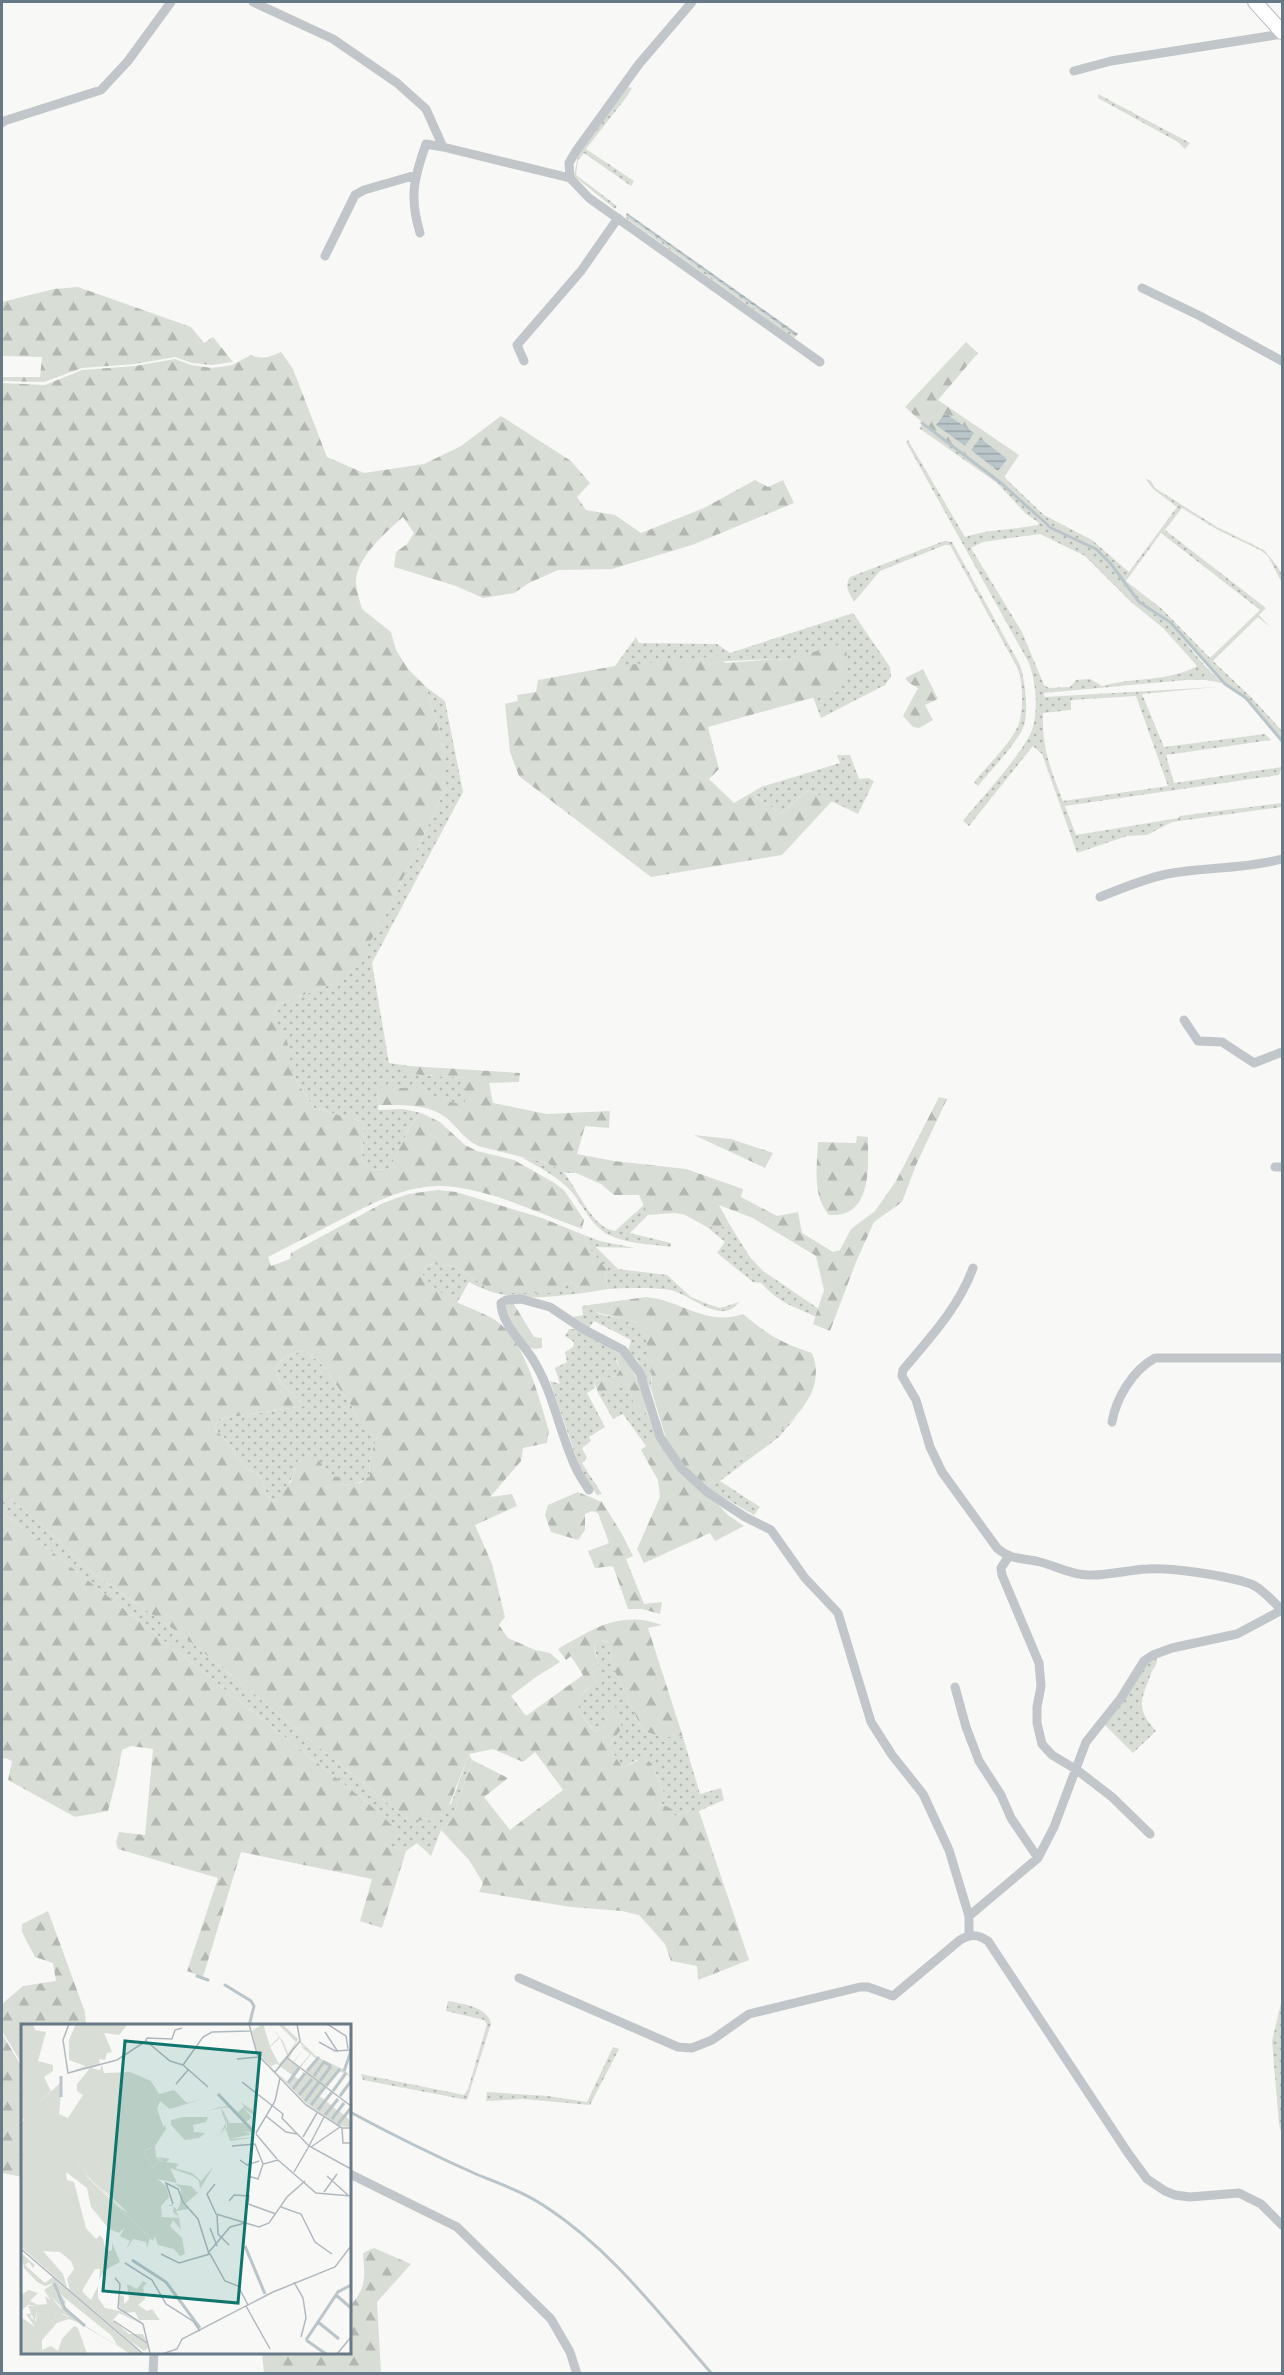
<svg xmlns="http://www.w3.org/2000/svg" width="1284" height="2375" font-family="'Varela Round',sans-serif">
  <defs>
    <pattern id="grass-dots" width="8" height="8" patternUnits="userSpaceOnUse" patternTransform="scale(1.5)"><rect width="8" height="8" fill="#d8ded5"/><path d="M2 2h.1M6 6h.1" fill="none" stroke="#b3b9b2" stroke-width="1.8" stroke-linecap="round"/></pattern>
    <pattern id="forest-firs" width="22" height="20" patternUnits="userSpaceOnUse" patternTransform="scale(1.5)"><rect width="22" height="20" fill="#d8ded5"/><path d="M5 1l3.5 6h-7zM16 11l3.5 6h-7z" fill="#b3b9b2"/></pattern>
    <pattern id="water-rules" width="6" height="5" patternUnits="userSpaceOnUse" patternTransform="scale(1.5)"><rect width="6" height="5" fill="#bac5ca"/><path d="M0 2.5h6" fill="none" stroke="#9ba5aa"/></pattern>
  </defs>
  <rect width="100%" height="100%" fill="#f8f8f6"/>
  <path fill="url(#grass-dots)" fill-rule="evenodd" d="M628,87L632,88L628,95L586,149L634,181L631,186L584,153L578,160L576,175L617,206L615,209L574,176L579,150Z
    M1098,94L1190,143L1185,149L1178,142L1098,98Z
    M626,215L796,336L794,338L626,218Z
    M922,425L1000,483L1045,525L1096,550L1111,566L1138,603L1171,625L1205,666L1222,683L1207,680H1186L1044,693V697L1217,687L1142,694L1164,747L1265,734L1271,740L1166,755L1174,783L1282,767L1279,775L1065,806L1076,835L1179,818V816L1282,803V807L1172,822L1147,835L1127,836L1077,853L1042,754L1033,746L969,826L963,821C979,801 1027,749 1033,727C1038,706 1036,683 1029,663L906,442L908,440L965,537C988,529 1013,530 1038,525L1039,523L1025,513L997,483L919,428ZM1040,534L1085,556L1131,602L1163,628L1197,666C1169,682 1133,677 1102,686L1090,679L1076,680L1070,687L1049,688L1044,685L1022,632L971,548L983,542ZM1136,696L1168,786L1063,801C1050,768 1042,748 1043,713L1071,710V700Z
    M1004,477L1044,515L1092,540L1129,572L1177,507L1153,489L1145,478L1151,481L1155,488L1217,527L1264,550L1278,567L1282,575V583L1268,556L1260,550L1218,530L1182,508L1165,530L1266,608L1259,615L1270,627L1258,617L1213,661L1252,698L1282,731V740L1246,697L1225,683L1205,663L1171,623L1139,602L1112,564L1096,548L1052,528L1001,482ZM1161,533L1260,610L1210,658L1162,609L1126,581Z
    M944,541L952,542L1020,665C1025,679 1030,717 1022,730C1012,749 992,769 978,786L974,782C987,766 1010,744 1018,726C1024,710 1023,685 1018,669L950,545H945L880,571L854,602C849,592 844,587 850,577Z
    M853,613L890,667L891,677L885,685L821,718L813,697L837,691L845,644L785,660L776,659L615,666L636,637L639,643L717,644L730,653Z
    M426,687L445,701L463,792L372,963L389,1063L409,1066V1074L465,1078L466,1106L379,1088L378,1110L403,1109L421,1113L410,1126L389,1170L369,1169L362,1159L364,1122L314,1108L293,1076L274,1017L277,1005L332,984L385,916L446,788V754Z
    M837,755H850L859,779L868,778L874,781L858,814L808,790L781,814L751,793L761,787L840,763Z
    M521,1157C535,1160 555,1163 565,1174C578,1190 592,1228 615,1231L645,1204L648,1215L630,1233L671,1243V1247C651,1244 625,1244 607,1234C590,1224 583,1205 571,1191C557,1176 539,1167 521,1157Z
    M707,1227H731L750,1257L763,1271L819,1309L816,1317C789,1304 782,1305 761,1283L753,1282L717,1253L725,1242Z
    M584,1235L600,1241L635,1248L596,1247L618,1269L667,1275L691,1297L708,1304L720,1308L739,1302C722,1327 689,1293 670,1290C650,1287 629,1288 608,1289L605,1280L607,1270L586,1244Z
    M427,1264L455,1266L488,1288L568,1279L584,1293C542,1298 506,1303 469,1282L457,1303L435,1290L422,1274Z
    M596,1304L595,1312C607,1318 627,1317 637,1323C655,1334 650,1374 652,1392L638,1361L628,1351L631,1340L594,1321L589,1328L573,1317L583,1315L582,1306Z
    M569,1329H577L622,1355L616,1360L620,1370L616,1376L594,1381L595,1388L587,1393L605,1427L589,1437L591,1441L582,1448L587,1458L582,1463L602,1494L597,1495L581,1471L550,1381L560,1384L555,1368L567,1362L565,1352L573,1347L574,1342L565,1336Z
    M302,1351L319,1361L351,1405L358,1420L378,1436C372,1450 368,1460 370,1476C352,1490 332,1487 322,1464L295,1468C294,1480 282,1492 274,1501L268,1497L260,1476L247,1468L236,1456L230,1444L214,1428L219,1419L304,1406L281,1383L276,1369C282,1356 289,1355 302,1351Z
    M629,1385L637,1417L647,1412L656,1438L646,1446L623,1414L613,1419L598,1393Z
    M796,1417L779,1437L720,1481L760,1507L754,1515L706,1487C734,1460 767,1442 796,1417Z
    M2,1492L43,1526L94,1574L182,1635L408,1820L451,1804L469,1754L472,1760L452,1819L441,1830L431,1856L417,1843L406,1851L384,1844L369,1804L2,1512Z
    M602,1640L609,1643L611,1663L643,1731L663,1737H683L700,1794L721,1788L724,1800L699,1811H689L675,1816L666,1806L658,1802L664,1793L652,1764L636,1760L623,1768L609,1747L613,1739L621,1730L605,1714L609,1722L606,1726L595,1732C573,1704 570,1704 597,1680L598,1663L594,1644Z
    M1157,1657C1158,1665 1153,1668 1151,1674C1140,1702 1136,1708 1156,1731L1133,1753L1105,1725L1143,1667Z
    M1282,1999V2135L1279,2124L1272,2041Z
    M448,2001C463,2004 488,2007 491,2024L467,2100L363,2080L361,2074L464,2095L468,2089L487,2024L484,2020L446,2011Z
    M613,2047L619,2049L590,2105L523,2099L486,2101L487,2092L548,2096L587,2102Z"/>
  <path fill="url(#forest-firs)" fill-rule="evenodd" d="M78,287L191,327L204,343L213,337L233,362L212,365L192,363L175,357L135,364L82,368L44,382L2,381V377H40L42,357L2,356V302L54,289Z
    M966,342L978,353L938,400L1019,455L1001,482L923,423L905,407Z
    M281,352L293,369L327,457L364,473L424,464L461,446L501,416L571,461L590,483L577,497L586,510L615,515L641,533L704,508L755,480L768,487L783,480L794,503L692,545L612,569L558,570L529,583L514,593L483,598L456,586L394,567L396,552L407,544L414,533L403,517C386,532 357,557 356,581C356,590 360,601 362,609L391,632L396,650L408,669L426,687L446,754V788L385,916L360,959L332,984L277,1005L274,1018L286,1034L293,1076L314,1108L364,1122L362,1159L369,1169L389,1170L410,1126L421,1113L440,1122L465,1145L477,1151L514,1160L553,1182L564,1190L584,1220L582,1229C541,1214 499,1193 455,1187C412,1181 375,1202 338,1221C315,1233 291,1245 268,1257L271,1266L290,1259L291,1253L383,1203L408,1194L438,1190L456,1192L542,1218L584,1235L586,1244L607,1270L605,1280L608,1289L584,1293L568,1279L555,1293H505L488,1288L455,1266L427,1264L422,1274C445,1302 462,1303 490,1317C524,1334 539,1398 549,1431L547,1443L523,1448L521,1461L490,1497L512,1494L517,1506L475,1525L492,1564L505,1617L499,1625L508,1638L535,1650L550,1653L560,1662L536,1677L511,1696L526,1716L583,1675L571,1656L566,1660L558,1649C594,1629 619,1610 662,1625L648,1628L683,1737H663L643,1731L611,1663L609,1643L603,1640L594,1644C595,1655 601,1668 598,1678C596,1682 592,1685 588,1688C569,1705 582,1715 595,1732L606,1726L608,1722L605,1714L606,1705L615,1706L621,1722V1730L613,1739L609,1747L623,1768L644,1757L652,1764L664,1793L659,1802L673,1810L675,1816L689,1811H699L749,1960L698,1980L697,1966L671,1961L665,1944L639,1915L622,1911L571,1907L479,1892L483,1883L469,1860L441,1830L452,1819L472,1760L508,1778L484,1797L510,1830L563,1790L535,1752L523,1762L493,1749L469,1754L444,1818L434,1821L408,1820L182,1635L94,1574L43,1526L2,1492V383L45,385L82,370L135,366L175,359L191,365L212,368L232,365L251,355C262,360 270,357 281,352ZM302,1351L319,1361L351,1405L358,1420L367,1432L378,1436C372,1450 368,1460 370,1476L360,1483L344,1485L339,1477L331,1476L316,1457L307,1456L298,1460L291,1482L283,1488L274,1501L268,1497L260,1476L247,1468L236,1456L230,1444L214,1428L219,1419L304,1406L281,1383L276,1369C282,1356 288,1355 302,1351Z
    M845,643C849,663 847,674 837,691L708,727L719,769L709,779L734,803L751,793L781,814L808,790L832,801L782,855L651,877L519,776L510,752L505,704L518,701L517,695L536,692L538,680L615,666L719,656L725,663L776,659L785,660Z
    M923,669L938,699L925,705L933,720L919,728L913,727L903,716L918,688L909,683L905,678Z
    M409,1066L520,1073L519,1082L489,1083L493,1103L547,1114L610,1111L609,1128L585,1126L577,1154L614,1161L686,1169L743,1189L741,1197L777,1216L798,1212L802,1233L833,1252L840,1250L851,1229L875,1211L896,1181L939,1097L947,1099L916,1165L902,1202L874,1222L856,1262L830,1331L813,1324L824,1290L816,1256L753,1218L719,1205L731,1227H707L685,1215L675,1213L648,1215L639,1195H614L601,1184L576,1173H565L547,1163L478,1146C466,1140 459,1130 450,1121C431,1103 403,1105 378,1105L379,1088H426L428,1097L465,1105L464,1078L408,1074Z
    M694,1135L731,1139L773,1153L765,1168Z
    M857,1136L868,1137C868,1166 873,1218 829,1215C812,1195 817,1167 818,1142L856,1143Z
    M646,1297C680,1300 708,1327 743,1314C768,1335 781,1343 812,1353C836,1414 741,1453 706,1487L683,1467L667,1442L652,1392L651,1364L644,1331L636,1322L595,1312L596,1304Z
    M512,1301L534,1337L542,1338V1348C537,1349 532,1350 528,1346C519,1339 507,1315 503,1305Z
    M622,1355C637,1373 642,1390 647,1412L637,1417L629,1386L598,1393L594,1381L616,1376L620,1370L616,1357Z
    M656,1438L728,1515L744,1526L715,1541L710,1533L644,1563L637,1549L660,1497L658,1480L641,1450Z
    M578,1492L602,1502L622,1534L633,1556L626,1559L644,1604L662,1602L660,1614L642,1609H628L613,1566L595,1568L588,1551L609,1543L598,1513L592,1511L585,1514V1530L578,1540L551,1532L545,1515L548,1505Z
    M2,1512L369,1804L398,1831L384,1844L406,1851L382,1928L360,1921L372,1879L241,1852L203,1977L187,1971L218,1878L118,1849L116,1842L119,1832L145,1835L153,1749L131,1746L122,1750L116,1781L108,1811L75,1817L8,1780L12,1761L5,1758L2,1759Z
    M48,1911L85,2012L86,2025L22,2026V2064L2,2031V2004L23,1986L56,1981L53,1963L35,1957L22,1932V1924Z
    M2,2034L22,2067V2177L2,2173Z
    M374,2248L411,2264L377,2302L381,2373H264L262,2353L350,2352V2306C367,2287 365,2277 363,2253Z"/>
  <path fill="url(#water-rules)" d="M627,213L798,334L796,336L626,215Z
    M945,413L974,433L965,446L936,425Z
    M980,438L1007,459L998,471L971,450Z"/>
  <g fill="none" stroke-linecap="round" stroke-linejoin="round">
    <path stroke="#bac5ca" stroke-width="3" d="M922,423L1001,483L1051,528L1096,549L1111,564L1139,602L1171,623L1225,684L1246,698L1282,741
      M197,1976L208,1980
      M225,1985L251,2001L254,2006L249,2026
      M350,2112C391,2134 433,2155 476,2174C500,2184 524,2192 546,2207C612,2250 660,2315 712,2374"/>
    <g stroke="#b6bbc0" stroke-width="16">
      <path id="secondary" d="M1255,2L1282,32"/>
    </g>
    <path stroke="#c1c6ca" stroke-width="9" d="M253,2L333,39L397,83L426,109L443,147L570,178
      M692,2L639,64L576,151L569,163L570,178L589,198L820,362
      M1074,71L1111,61L1282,34
      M2,123L4,121L101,90L128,61L171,2
      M420,233C409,197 414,178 426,144L443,147
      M325,256L355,195L364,190L416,175
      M1142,288L1200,316L1282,361
      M524,361L517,345L581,271L618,218
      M1100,897C1122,888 1144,879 1167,874C1205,867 1245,869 1282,859
      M1184,1020L1198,1041L1222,1042L1254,1063L1282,1052
      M1275,1167H1282
      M1112,1422C1116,1398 1133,1370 1155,1358H1282
      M589,1490C584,1482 578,1474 575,1466C559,1431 553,1391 532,1358C522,1342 501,1323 501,1303L506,1300L521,1299L550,1307L583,1329L623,1350L640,1373L660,1437L681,1468L707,1492L745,1517L771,1530L805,1578L838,1613L871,1722L892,1755L923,1794L949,1850L969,1916V1935
      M1009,1556L1001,1568L1002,1575L1039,1663L1041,1686L1037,1707V1723L1042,1744L1052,1755L1077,1770L1112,1797L1150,1834
      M955,1687L966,1727L979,1761L1001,1795L1011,1818L1038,1858
      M969,1916L1038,1858L1054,1827L1086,1742L1121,1698L1144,1661L1153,1655L1172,1648L1237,1634L1282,1610C1273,1602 1263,1589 1251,1584C1228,1576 1171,1567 1147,1569C1127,1570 1107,1576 1088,1575C1071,1575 1056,1566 1040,1562C1024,1558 1010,1560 997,1548L942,1472L930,1447L916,1400L902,1376L903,1370C929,1339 959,1307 973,1268
      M519,1978L678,2047L692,2048L712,2040L749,2014L860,1987H868L893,1996L960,1940C971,1934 977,1934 988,1941L1128,2153L1147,2179L1165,2191L1175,2195L1190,2197L1239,2193L1261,2204L1282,2225
      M350,2174L457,2227L551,2319L570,2352L577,2374
      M153,2374L154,2352"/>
    <use href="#secondary" stroke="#fff" stroke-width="14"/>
  </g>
  <g transform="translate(21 2024)">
    <rect width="330" height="330" fill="#f8f8f6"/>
    <path d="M229,0L231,7L242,0L249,22L258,13L248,0L262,17L267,29L275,18L257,0H261L277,15L268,35L272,38L282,26L273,38L278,43L289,30L279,22L284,24L278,18L279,17L296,33L322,45L328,36L324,46L330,53L325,50L305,77L311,82L330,56L311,82L317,87L330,70L318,87L323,91L330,83L324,92L330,97V103L319,102L286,80L255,48L267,58L271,51L260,43L255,47L259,42L256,40L250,42L253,46L236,28ZM259,14L266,31L258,40L249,23ZM290,30L295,35L278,56L273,52ZM318,47L324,50L304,76L298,72ZM40,58L39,67L18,87L65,149L99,184L137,206L132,217L63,149L0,102L4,92ZM197,70L217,88L223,82L220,78L232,87L233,89L234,92L222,84L231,93L225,98L234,109L220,107L232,110L209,115L236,113L209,117L205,105L197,113L206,103V96L205,103L199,109L205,99L199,84L187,87L198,83H199L201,87H202L195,72L200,83L208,82ZM208,83L213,86L223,99H208L201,84ZM142,93L145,105L134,122L135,133L142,138L134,135L138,138L132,144L123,127L130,124L144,101ZM0,229L14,241L12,244L8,238L4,241L24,259L32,253L119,330L33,259L24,262L16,258L3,244ZM34,264L45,278L43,281L63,301L110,330L43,290H35L34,296L21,298L16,285L14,298L7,282L26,280L24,272L41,285Z" fill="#d8ded5" fill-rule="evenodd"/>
    <path d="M0,0H12L14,6L25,8L17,37L32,41V47L23,53L30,67L0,97ZM55,0H107L98,11L83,9L91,28L86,29L84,36L78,35L79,41L70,44L79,46L81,41L83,49L109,48L130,57L138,70L153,66L166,79L182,75L149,85L139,77L136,85L143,104L133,122L123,127L132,144L138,138L134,135L142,138L137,133L149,135L145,138L158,140L154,144L171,149L180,157L193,142L179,165L178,157L172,152L149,144L156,159L136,155L145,162L148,173L140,182L141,193L158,194L160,206L152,196L149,202L161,214L164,230L159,232L153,225L137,221L134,213L69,154L17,87L39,66L41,59L38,90L47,94L62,71L56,67V60L69,44L51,47L64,42L48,36V16ZM16,88L68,155L129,214L126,224L125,218L112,215L105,226L109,217L99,212L104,203L98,209L88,205L70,183L66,164L45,148L46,156L53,158L65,204L75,215L79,211L82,215L85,228L91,226V219L99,238L84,246L78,256L79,245H74L61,267L70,276L77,262V274L84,284L99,287L121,300L98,289L92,296L108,310H122L128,323L123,327L111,318L122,329L49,266L46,255L53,245L50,237L39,228L22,227L42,250L46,263L0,223V102ZM162,93H187L185,98L172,101L173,108L184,109L178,114L164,116L150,101V96ZM154,160L170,162L177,169L164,180L168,185L155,187L158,193L152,188L153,182H147L151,180L156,186L159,181L160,165ZM33,254L119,329H108L96,321L91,312L34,266L42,285L29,271L39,284L34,283L23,266L33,259ZM122,257L126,259L122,263L124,275L117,281L126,287L131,285L139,296H118L114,288L104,289L97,281L99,271L103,272V280L108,275L106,260L116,265ZM8,266L17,269L9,277L17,281H7L0,287V271ZM16,285L21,297L34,296L35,288L53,295L56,298L48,295L36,299L21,316V326L30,322L37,327L41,315L53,302L57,304L66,330H0V293L14,303L5,290L13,289L9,292L15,298Z" fill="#d8ded5"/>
    <path fill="none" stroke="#bac5ca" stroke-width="3" d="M286,47L298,33M323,47L330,27M293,52L303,38L310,42M299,57L310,42M267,59L278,44M305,62L319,45M272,65L284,49M312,67L325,49M197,70L233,108M278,71L291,55M319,72L330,57M40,73V52M284,77L298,58M290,81L304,63M297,86L311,68M304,91L317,75M311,95L323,79M317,100L330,84M224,222L244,270M111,236L145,258L179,304M33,259L44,285L64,302M315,271L330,284M297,298L318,315M285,316L317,268L330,261M285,316L305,330"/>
    <path fill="none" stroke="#b1b9c0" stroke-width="1.5" d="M48,0L42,16L47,49L96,36L125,17L149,37L162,41M228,0L236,30L285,81L321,104H330M306,0L325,12L327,25M304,8L317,28M124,18L126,14L151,15L154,6L161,4M298,18L314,27L330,26M265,33L330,82M216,35L238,33M254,48L279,17L276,0M221,58L262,90L261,94L288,122L330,145M155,60L167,46M187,63L162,41L182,13L191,8L229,7M245,92L265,108L276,110M321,104L322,119H330M235,109L254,77L259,54M235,110L256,135M282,113L296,89M211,122L234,120L242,140M288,122L303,93M290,123L319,103M219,136L226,141L238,137M273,148L288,122M227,152L237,155L242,140L257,136L295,169L330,172M306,152L328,172M194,160L186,170L195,190L238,203L248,199L266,173L284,157M303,168L316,150M208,177L213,171L228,172L227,180L255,190M152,180L145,159L157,165L162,178L177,195L188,230M260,183L280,190L294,218L311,230M196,190L197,210L208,221M189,204L196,222M0,225L122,330M188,228L209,203L224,199M140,230L158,239L189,230L204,257L217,262L227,281M104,239L131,256L145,280L172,297L179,307M94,254L99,260L97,284L122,300L129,329M273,258L282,274L285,294L280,313M225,282L249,325M93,297L126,319M141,330L156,325L161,315L252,268L314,243L330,222M316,330L330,313"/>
    <path fill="#0f766e" fill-opacity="0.15" stroke="#0f766e" stroke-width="3" d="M104,17L239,29L217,279L82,267Z"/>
    <rect width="330" height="330" fill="none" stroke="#677887" stroke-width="3"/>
  </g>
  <rect width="1284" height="2375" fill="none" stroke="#677887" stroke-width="6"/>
</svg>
